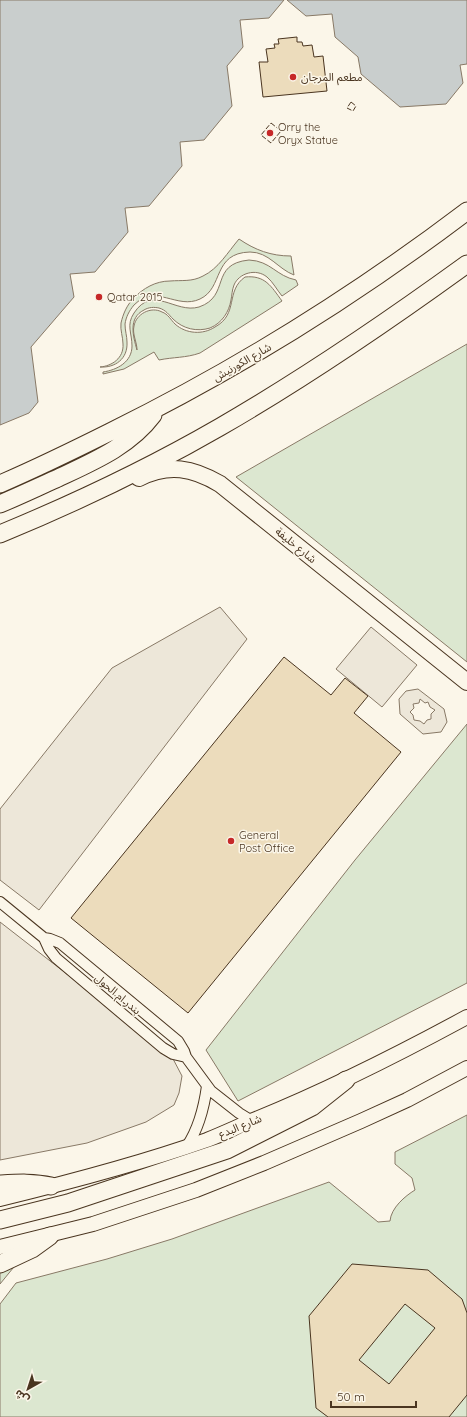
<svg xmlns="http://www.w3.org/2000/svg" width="467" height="1417" font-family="Quicksand,'Noto Sans Arabic',sans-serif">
  <rect width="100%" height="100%" fill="#fbf6e9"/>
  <path fill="#dce7d0" stroke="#887966" d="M239,239C255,250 271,256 291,256L294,275C278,269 269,252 250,252C212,253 224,288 200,299C177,310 156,283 134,305C129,311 126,317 125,324C125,331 127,336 127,342C128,359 115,368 100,367C112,366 124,358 123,344C123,337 120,330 121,323C123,314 127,305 133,299C143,288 156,281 170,281C182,280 192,282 203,276C218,269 228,252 239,239Z
    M249,260C271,261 276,276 296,280L298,285L282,296C277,290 273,282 267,277C256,268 239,273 234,285C232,290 232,295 231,300C229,312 222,323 210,328C197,332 183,329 173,319C169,315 166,310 159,308C154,307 149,307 144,310C128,318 133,336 137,350C137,342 132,334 134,326C136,314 151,306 162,312C168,314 171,320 175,324C186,334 203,335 215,327C239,314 225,291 245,277C265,275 271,286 282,301L200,353C186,358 173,357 159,360L154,352L124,369L103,374V372C117,370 132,362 132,346C132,333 126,325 134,313C153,284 175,314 199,307C231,296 209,264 249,260Z
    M467,344V662L236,477Z
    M467,724V983L238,1101L206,1050L355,860Z
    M467,1115V1417H0V1304L16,1283L107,1259L172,1239L329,1182L378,1222L390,1221C391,1208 405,1196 415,1190L412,1178L395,1164V1152Z
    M18,1262L0,1284V1265Z"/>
  <path fill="#ede7d9" stroke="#887966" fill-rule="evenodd" d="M220,607L247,639L39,910L0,880V809L112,668Z
    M371,627L417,665L382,707L336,669Z
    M418,689L444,709L447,722L441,732L423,734L400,714L399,699L406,691ZM420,699L425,703L428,702L430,707L435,710L431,714V719L427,720L424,724L420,721L414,720L413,715L410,712L414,708L413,704L419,703Z
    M0,922L171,1055L182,1076L179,1093L174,1105L146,1122L87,1143L0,1160Z"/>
  <path fill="#c9cecd" stroke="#887966" d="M0,0H284L269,18L240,20L243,47L227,66L232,106L204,140L180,142L182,166L149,206L125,208L128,232L95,272L70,274L74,297L31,347L38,402L29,413L0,425Z
    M287,0H467V64L460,65L463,83L446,104L400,107L361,74L358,57L335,37L332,14L306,16Z"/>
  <path fill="#ecdcbc" stroke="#4a3520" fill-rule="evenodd" d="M297,37V42H302L303,46L312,45L314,57L323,56L327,91L263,97L259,62H268L266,49L275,48L274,44H279L278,39Z
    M284,657L331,695L345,678L368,696L354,713L401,752L188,1013L71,918Z
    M352,1264L428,1270L462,1299L467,1313V1395L449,1417H328L316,1408L309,1316ZM405,1304L435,1328L389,1384L359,1360Z"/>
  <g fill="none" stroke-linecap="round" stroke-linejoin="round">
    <g stroke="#4a3520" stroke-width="12">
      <path id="minor" d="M0,902L44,938L50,939L60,943L178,1041L184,1051L186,1057L211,1091L239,1113L252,1121
        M44,938L49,949L56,958L163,1048L173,1054L186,1057
        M187,1146C199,1128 204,1108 207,1086"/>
    </g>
    <g stroke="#4a3520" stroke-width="16">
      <path id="secondary" d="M0,1199C70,1182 139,1164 207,1140C222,1134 237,1127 251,1121C326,1091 397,1055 467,1017
        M0,1247L93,1224L196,1190L264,1163L361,1121L407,1100L467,1068"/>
    </g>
    <g stroke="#4a3520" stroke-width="18">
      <path id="primary" d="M139,478C169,463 193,468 220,484L467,682"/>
    </g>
    <g stroke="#4a3520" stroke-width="19">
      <path id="trunk" d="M0,484C37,468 74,450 110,432C236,370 355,296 467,211
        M0,504C19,496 38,487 56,479C92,462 129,447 153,415
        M0,534C75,503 149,468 220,427C305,378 387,322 467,264
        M0,1184C18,1183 34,1182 51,1186
        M0,1220L68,1203L227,1150L312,1107L346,1080
        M0,1264L32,1249L50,1236"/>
    </g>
    <use href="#minor" stroke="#fbf6e9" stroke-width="10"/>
    <use href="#secondary" stroke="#fbf6e9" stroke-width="14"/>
    <use href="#primary" stroke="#fbf6e9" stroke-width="16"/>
    <use href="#trunk" stroke="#fbf6e9" stroke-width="17"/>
    <path stroke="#4a3520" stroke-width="1" stroke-dasharray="5 2" stroke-linecap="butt" d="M351,102L356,106L353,111L347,108Z
      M271,123L281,131L271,143L261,135Z"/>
  </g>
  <g fill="#c62828" stroke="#fbf6e9" stroke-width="1.5">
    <circle cx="293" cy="77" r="4"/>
    <circle cx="270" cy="133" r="4"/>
    <circle cx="99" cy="297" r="4"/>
    <circle cx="231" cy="841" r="4"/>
  </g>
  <g text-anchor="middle" stroke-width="3" stroke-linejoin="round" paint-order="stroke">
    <g font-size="11" fill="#4a3520" stroke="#fbf6e9" text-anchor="start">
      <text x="301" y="81">مطعم المرجان</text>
      <text x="278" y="131">Orry the<tspan x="278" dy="13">Oryx Statue</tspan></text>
      <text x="107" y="301">Qatar 2015</text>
      <text x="239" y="839">General<tspan x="239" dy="13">Post Office</tspan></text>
    </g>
    <g font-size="11" fill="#4a3520" stroke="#fbf6e9">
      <text transform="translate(242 362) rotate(-30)" y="4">شارع الكورنيش</text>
      <text transform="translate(296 545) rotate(39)" y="4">شارع خليفة</text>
      <text transform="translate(118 994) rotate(40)" y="4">بندر ام الحول</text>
      <text transform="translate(240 1126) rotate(-22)" y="4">شارع البدع</text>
    </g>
  </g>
  <g transform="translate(28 1389) rotate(219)" stroke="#fbf6e9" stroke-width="3" paint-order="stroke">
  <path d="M0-3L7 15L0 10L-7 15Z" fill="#4a3520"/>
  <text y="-6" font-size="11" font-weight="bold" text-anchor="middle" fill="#4a3520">ش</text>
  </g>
  <path d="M331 1401v6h85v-6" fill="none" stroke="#4a3520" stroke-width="2"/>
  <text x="337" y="1401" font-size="12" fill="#4a3520" stroke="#fbf6e9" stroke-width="3" paint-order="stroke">50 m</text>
</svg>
